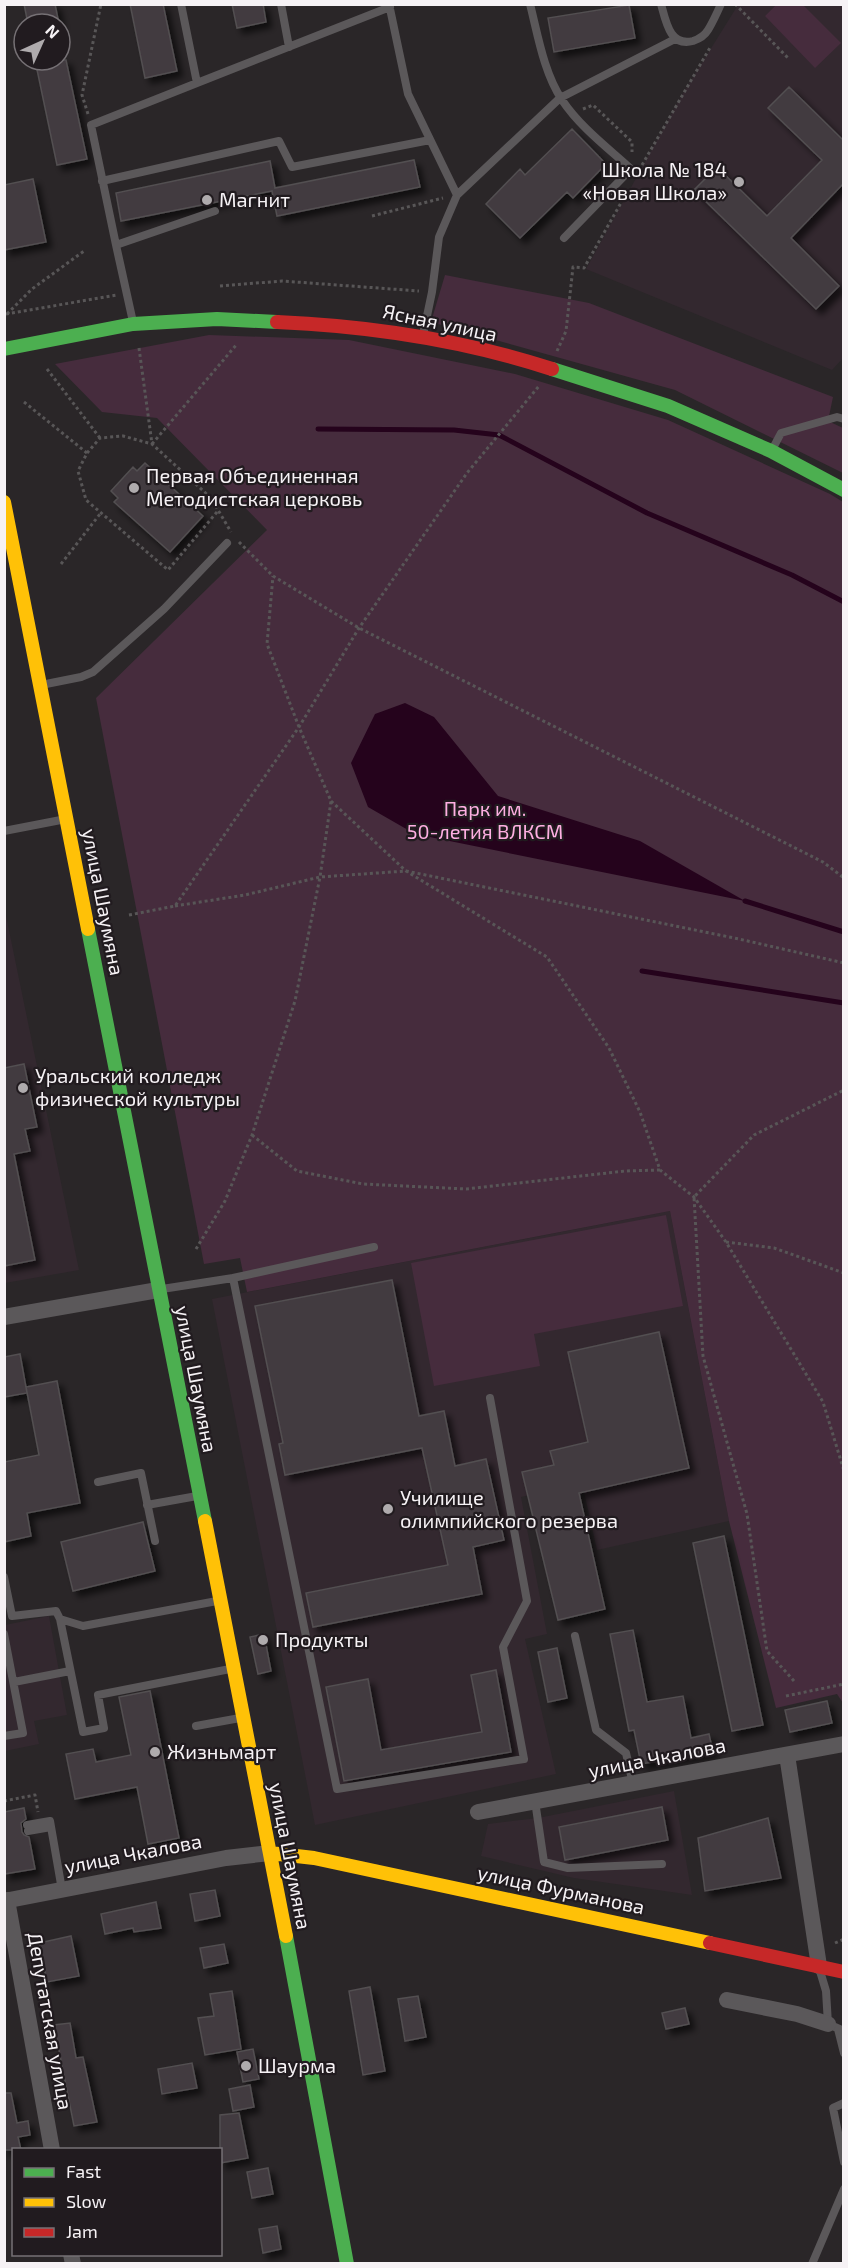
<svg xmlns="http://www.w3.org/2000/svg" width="848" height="2268" font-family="'Exo 2',sans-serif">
  <defs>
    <filter id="shadow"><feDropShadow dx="5.5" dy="5.5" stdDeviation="3" flood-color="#0009"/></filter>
  </defs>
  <rect width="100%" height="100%" fill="#2a2628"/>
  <path fill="#33282f" d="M738,5H843L844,357L832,370L586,269L682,95Z
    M4,906L79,1270L5,1283H4Z
    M670,1211L729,1521L597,1550L582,1483L521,1497L547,1634L525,1639L556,1774L315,1825L212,1299Z
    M49,1616L67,1715L34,1721L39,1744L5,1751V1625Z
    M674,1791L692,1895L574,1878L481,1856L488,1824L538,1818Z"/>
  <path fill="#462c3d" d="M776,5H803L841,43L815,68L765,16Z
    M445,275L589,303L833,397L828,421L843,428V473L675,390L431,322Z
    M209,335L349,340L515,374L668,420L830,494L843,502V1703L837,1694L776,1708L729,1521L670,1211L247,1292L240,1258L204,1264L96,698L267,530L157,418L102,412L55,364Z
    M666,1215L683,1306L534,1334L540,1366L434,1386L411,1263Z"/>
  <path fill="#25031c" d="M405,703L434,717L498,796L640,841L745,901L415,834L368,807L351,763L375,714Z"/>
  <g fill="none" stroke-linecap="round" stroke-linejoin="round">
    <path stroke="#25031c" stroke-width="5" d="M318,429L454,430L499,435L647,513L792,575L844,602
      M745,901L844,932
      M642,971L844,1003"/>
  </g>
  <path fill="#433a40" stroke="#524f51" stroke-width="1.5" filter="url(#shadow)" d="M24,4H55L59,24H28Z
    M130,4H163L177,71L145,78Z
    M232,4H263L266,22L237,28Z
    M629,5L635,38L554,52L548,18Z
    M35,60H66L87,159L57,165Z
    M789,87L843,140V184L791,238L839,286L816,309L694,190L717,167L767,216L822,160L768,108Z
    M572,129L606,164L573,198L567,192L520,238L486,204L520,169L525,175Z
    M414,160L420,187L277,216L272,191L121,221L116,193L270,161L275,188Z
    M33,179L46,242L4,250V185Z
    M145,463L203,516L170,552L114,502L118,498L111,491L133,467L137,471Z
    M24,1064L37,1127L25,1129L30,1151L14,1154L35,1260L4,1266V1068Z
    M392,1280L419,1416L444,1411L455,1466L486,1459L504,1540L473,1547L482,1594L313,1627L306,1593L448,1565L422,1448L285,1475L279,1444L283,1443L255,1306Z
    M659,1332L689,1468L579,1493L605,1609L558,1620L522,1472L554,1465L550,1451L588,1442L568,1352Z
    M20,1354L27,1393L4,1397V1357Z
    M57,1381L80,1503L27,1513L31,1536L4,1542V1462L39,1455L26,1387Z
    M143,1522L155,1571L73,1591L61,1542Z
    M724,1536L763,1725L732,1731L693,1543Z
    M633,1630L647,1702L683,1696L691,1738L709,1734L713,1752L641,1764L634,1730L629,1731L610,1634Z
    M264,1634L271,1671L258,1674L250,1637Z
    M557,1648L567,1698L548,1702L538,1652Z
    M496,1670L511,1752L344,1781L326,1687L368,1679L381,1750L482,1732L471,1675Z
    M150,1691L179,1838L148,1844L137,1787L75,1799L66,1754L93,1749L96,1762L131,1755L119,1697Z
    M827,1701L832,1723L790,1732L785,1710Z
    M662,1807L668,1840L565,1860L559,1827Z
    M24,1808L26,1819L21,1823L22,1832L24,1835L29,1837L35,1869L4,1874V1812Z
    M768,1818L781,1878L705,1891L698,1838Z
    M215,1890L220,1916L195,1921L190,1894Z
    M156,1902L161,1928L134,1932L133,1928L105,1934L101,1914Z
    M71,1936L79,1976L47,1982L39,1943Z
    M224,1944L228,1963L204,1968L200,1948Z
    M370,1987L385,2071L363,2075L349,1991Z
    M232,1991L241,2049L205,2055L198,2018L214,2016L210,1994Z
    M418,1996L426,2037L405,2041L398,1999Z
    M685,2008L689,2024L666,2029L662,2013Z
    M70,2023L76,2058L83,2057L97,2122L74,2126L54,2025Z
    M253,2049L259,2079L243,2082L237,2052Z
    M192,2063L197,2088L162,2094L158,2069Z
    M250,2085L254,2107L233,2111L229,2089Z
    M4,2093H11L17,2123L28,2121L30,2135L18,2137L21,2150H4Z
    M239,2113L248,2158L220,2163V2115Z
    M268,2168L273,2194L252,2198L247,2172Z
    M277,2226L281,2249L263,2253L259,2229Z"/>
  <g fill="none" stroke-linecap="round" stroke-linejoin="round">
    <path stroke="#585657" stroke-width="3" stroke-dasharray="3 3" stroke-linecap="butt" d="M735,4L789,59
      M583,109L593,105L632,142V152
      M88,114L82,95L101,4
      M642,165L711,46
      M372,216L443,198
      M220,286L282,281L419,291
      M6,314L117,295
      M7,314L32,289L84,251
      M139,348L152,444
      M557,351L566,331L573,267L584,268L626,194
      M47,369L100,438
      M24,402L87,453
      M152,444L237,344
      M217,512L168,570L86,500L78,471L87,453L100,438L123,436L152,444L211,498L231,532
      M239,542L273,576L359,628L823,862L844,878
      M61,564L100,514
      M331,801L406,871L547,957L609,1048L640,1112L660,1170L694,1197L726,1242L823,1402L844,1471
      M175,906L245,895L320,877L406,871L739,939L844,963
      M129,915L175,906L299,727L359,628L467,473L539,386
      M252,1135L297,1171L363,1184L466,1189L625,1171L660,1170
      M726,1242L774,1248L844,1273
      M196,1249L225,1201L252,1135L295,1001L320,877L331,801L299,727L267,644L273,576
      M794,1681L767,1651L747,1514L703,1356L694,1197L754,1135L844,1090
      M786,1696L844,1684
      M4,1801L35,1795L38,1812
      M835,1943L844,1939"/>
    <path stroke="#5b585a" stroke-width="8" d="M181,4L197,83L390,7
      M281,4L289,47
      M389,4L408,94L457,195
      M530,4C538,36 544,73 562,100C580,127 608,148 631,169L564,238
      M661,4C666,22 670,47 693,41C699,39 705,35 708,30C713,22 717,13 721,4
      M102,181L279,141L292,167L430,140
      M116,245L91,125L197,83
      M133,322L116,245L215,211
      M423,335L432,292L439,237L457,195L560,98L675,39
      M772,450L781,433L837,417L844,419
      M41,685L81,677L93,672L164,609L227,543
      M4,831L66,819
      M233,1278L374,1247
      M162,1289L233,1278L337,1789L524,1759L503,1647L527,1601L490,1398
      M98,1482L141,1473L155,1541
      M147,1505L197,1496
      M4,1577L12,1616L56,1611L60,1619L83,1626L217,1601
      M60,1619L83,1732L104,1728L98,1695L230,1669
      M4,1634L23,1733L4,1736
      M575,1636L596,1730L626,1753L633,1784
      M14,1682L70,1671
      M196,1726L240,1718
      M535,1801L544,1862L568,1868L662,1864
      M27,1825L50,1821L62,1890
      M28,1831L51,1827
      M820,1971L826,1991L828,2024L844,2031
      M838,2029L844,2053
      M844,2103L833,2108L844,2162
      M812,2264L844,2189"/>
    <path stroke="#5b585a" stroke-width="16" d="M4,1317L158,1290
      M787,1755L819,1966
      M478,1812L844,1744
      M7,1900L52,2150
      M4,1901L226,1858L270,1853
      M727,2000L797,2014L828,2024
      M71,2254L73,2264"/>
    <path stroke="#4caf50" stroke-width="14" d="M4,349L133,324L217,319L277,322
      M552,369L668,406L771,451L844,490
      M88,929L205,1521
      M286,1936L347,2264"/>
    <path stroke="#ffc107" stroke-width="14" d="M4,502L88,929
      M205,1521L286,1936
      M270,1853L314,1858L710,1943"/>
    <path stroke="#c62828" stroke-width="14" d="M277,322C371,326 463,340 552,369
      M710,1943L844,1972"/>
  </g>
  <g fill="#afabad" stroke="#211b1f" stroke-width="2">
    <circle cx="739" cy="182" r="6"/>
    <circle cx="207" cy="200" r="6"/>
    <circle cx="134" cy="488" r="6"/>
    <circle cx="23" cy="1088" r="6"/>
    <circle cx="388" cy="1509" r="6"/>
    <circle cx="263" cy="1640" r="6"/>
    <circle cx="155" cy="1752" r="6"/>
    <circle cx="246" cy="2066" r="6"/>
  </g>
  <g text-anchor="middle" stroke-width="4.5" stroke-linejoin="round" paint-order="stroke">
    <g font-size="20" fill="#f6f2f5" stroke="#211b1f" text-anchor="start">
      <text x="727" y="177" text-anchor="end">Школа № 184<tspan x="727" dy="23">«Новая Школа»</tspan></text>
      <text x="219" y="207">Магнит</text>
      <text x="146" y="483">Первая Объединенная<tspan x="146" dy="23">Методистская церковь</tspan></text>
      <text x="35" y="1083">Уральский колледж<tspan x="35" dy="23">физической культуры</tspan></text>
      <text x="400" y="1505">Училище<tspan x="400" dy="23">олимпийского резерва</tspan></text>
      <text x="275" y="1647">Продукты</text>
      <text x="167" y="1759">Жизньмарт</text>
      <text x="258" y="2073">Шаурма</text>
    </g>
    <g font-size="20" fill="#f6f2f5" stroke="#211b1f">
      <text transform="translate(440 323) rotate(12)" y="7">Ясная улица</text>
      <text transform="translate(103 902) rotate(79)" y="7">улица Шаумяна</text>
      <text transform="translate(196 1379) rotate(79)" y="7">улица Шаумяна</text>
      <text transform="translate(657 1758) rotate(-11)" y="7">улица Чкалова</text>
      <text transform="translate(133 1854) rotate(-11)" y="7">улица Чкалова</text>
      <text transform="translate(290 1856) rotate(79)" y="7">улица Шаумяна</text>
      <text transform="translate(561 1890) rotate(12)" y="7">улица Фурманова</text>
      <text transform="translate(50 2021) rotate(80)" y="7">Депутатская улица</text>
    </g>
    <g font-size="20" fill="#feafe2" stroke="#211b1f">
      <text x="485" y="816">Парк им.<tspan x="485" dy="23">50-летия ВЛКСМ</tspan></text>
    </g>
  </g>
  <rect width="848" height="2268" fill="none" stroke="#f6f2f5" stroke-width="12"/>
  <rect x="12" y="2148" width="210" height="108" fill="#211b1f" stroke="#767175" stroke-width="1.5"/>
  <rect x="24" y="2168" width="30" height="9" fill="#4caf50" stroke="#767175" stroke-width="1.5"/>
  <text x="66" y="2178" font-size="18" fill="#f6f2f5">Fast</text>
  <rect x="24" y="2198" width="30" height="9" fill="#ffc107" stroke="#767175" stroke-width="1.5"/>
  <text x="66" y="2208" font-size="18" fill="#f6f2f5">Slow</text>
  <rect x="24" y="2228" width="30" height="9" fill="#c62828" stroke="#767175" stroke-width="1.5"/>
  <text x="66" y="2238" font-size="18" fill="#f6f2f5">Jam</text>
  <g transform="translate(42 42) rotate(45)"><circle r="28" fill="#211b1f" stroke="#767175" stroke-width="1.5"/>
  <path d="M0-4.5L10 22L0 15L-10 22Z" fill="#afabad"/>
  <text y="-9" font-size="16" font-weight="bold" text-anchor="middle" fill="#f6f2f5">N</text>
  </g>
</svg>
